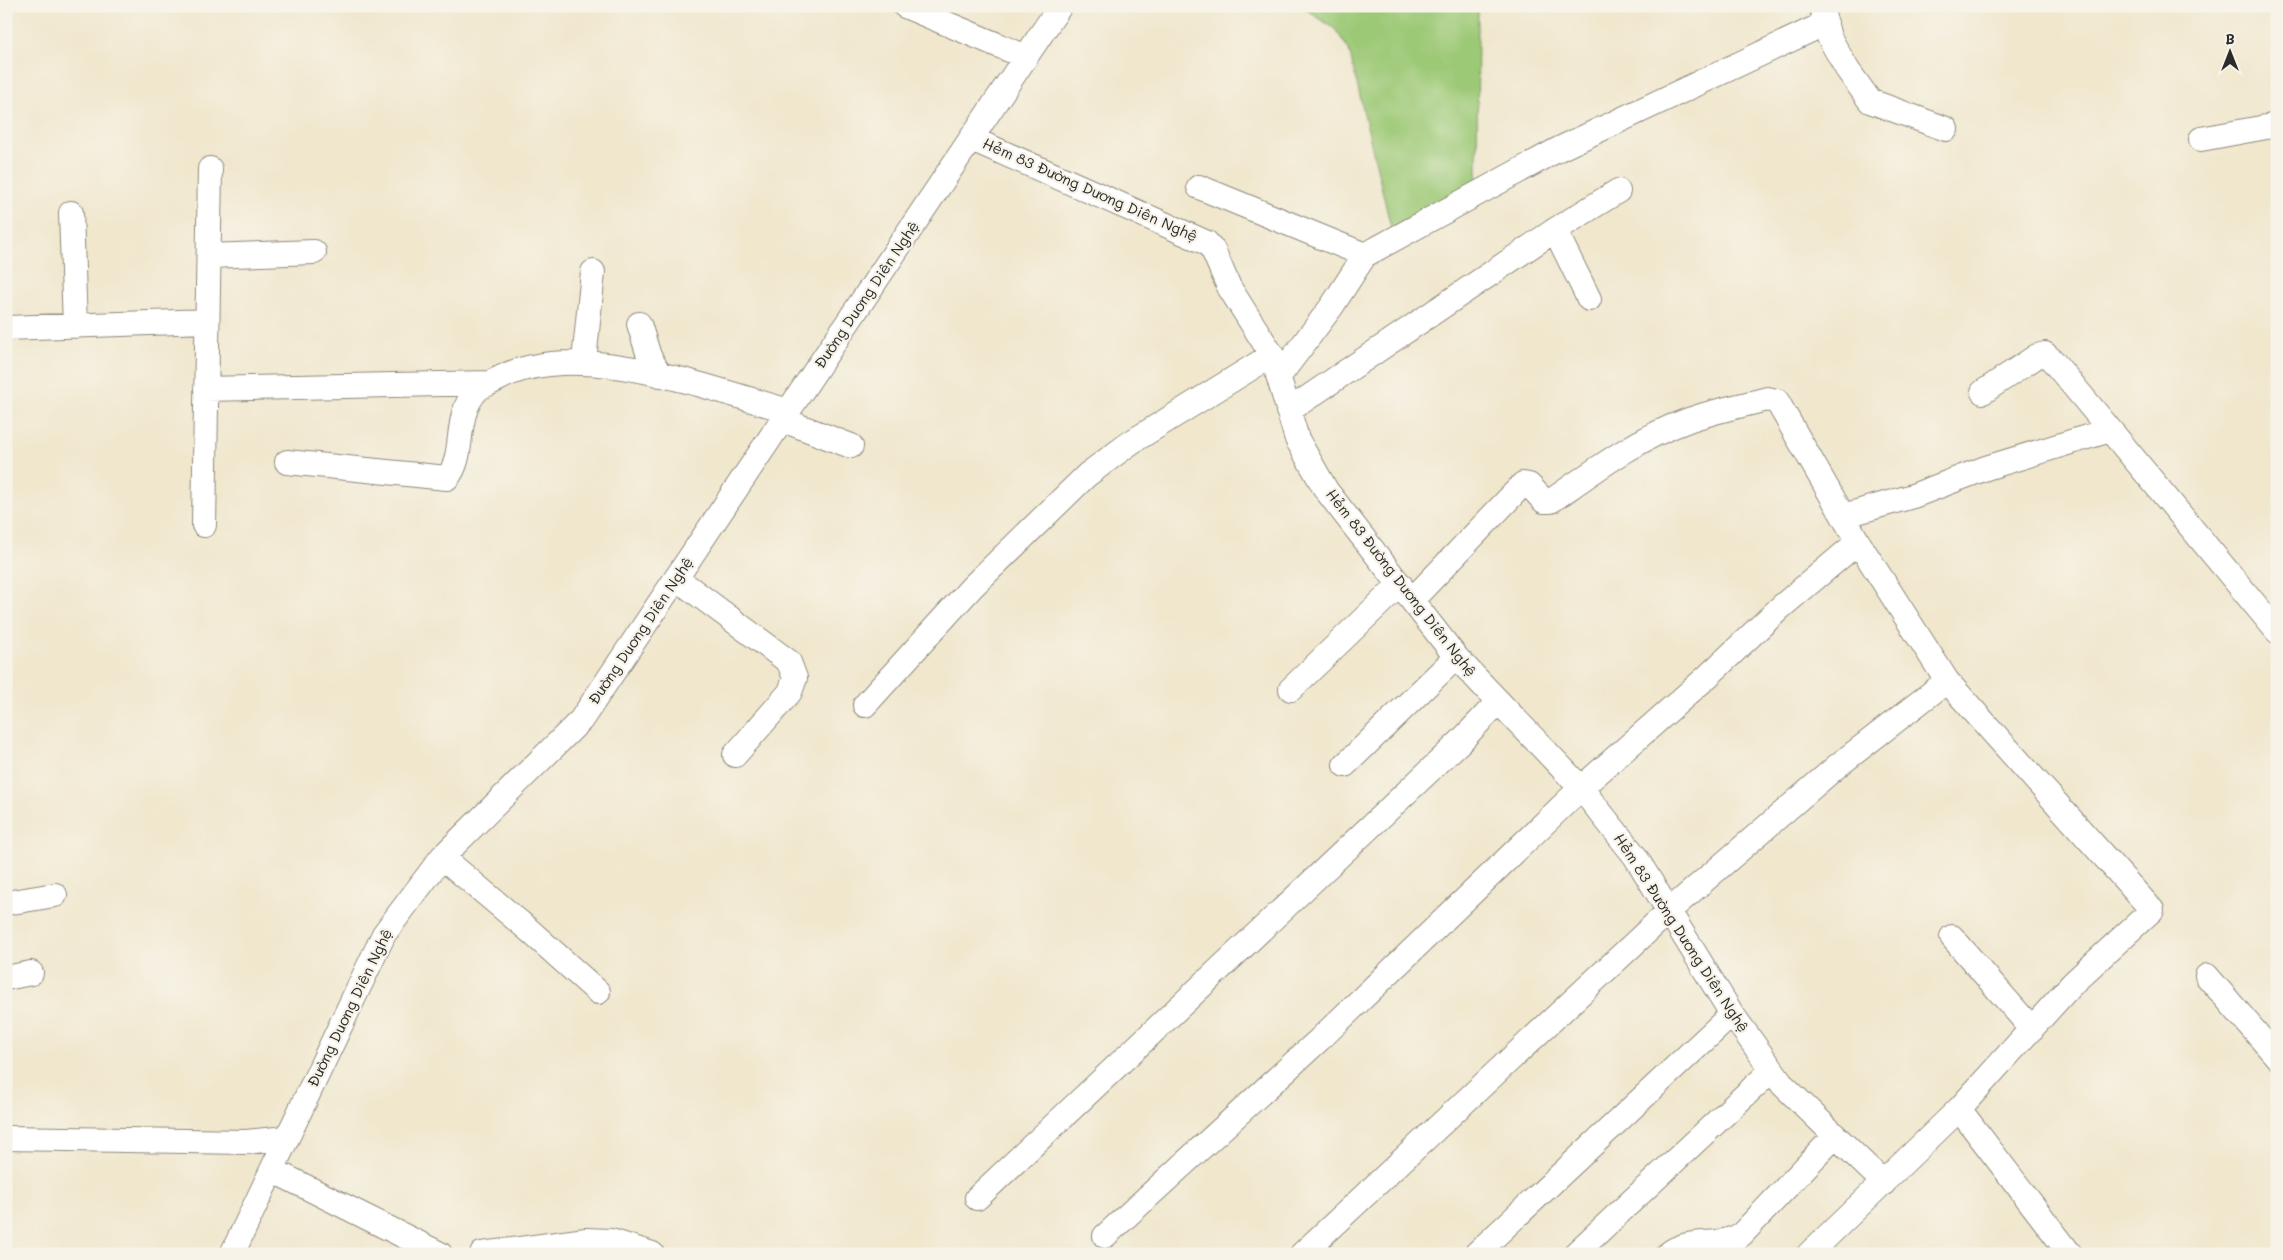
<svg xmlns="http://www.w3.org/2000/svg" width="2283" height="1260" font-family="Mali,sans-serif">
  <rect width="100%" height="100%" fill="#f7f3e8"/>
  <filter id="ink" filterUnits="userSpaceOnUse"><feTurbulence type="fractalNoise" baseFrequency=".02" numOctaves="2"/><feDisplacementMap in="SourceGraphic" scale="10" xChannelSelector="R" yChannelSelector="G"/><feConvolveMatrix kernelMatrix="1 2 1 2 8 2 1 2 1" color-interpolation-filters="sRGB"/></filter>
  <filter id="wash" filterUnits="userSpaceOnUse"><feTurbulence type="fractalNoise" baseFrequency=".0096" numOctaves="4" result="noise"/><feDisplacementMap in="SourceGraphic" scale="20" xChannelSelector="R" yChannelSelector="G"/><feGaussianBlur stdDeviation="1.12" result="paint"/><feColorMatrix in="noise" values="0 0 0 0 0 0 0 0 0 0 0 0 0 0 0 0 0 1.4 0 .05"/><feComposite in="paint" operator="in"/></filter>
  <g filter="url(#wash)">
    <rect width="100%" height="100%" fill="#f0e7cd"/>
    <path fill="#9cc976" stroke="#647a50" d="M1301,6H1478L1477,186L1392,232L1349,50L1335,29Z"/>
  </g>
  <g filter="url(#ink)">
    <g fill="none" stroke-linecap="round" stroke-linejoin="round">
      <g stroke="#8e897c" stroke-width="26">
        <path id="minor" d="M905,6L1026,57
          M1821,6L1829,37L1847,69L1870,101L1946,129
          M972,139L1207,243L1213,250L1229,287L1272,355L1297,439L1326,490L1456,657L1581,788L1635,856L1732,1014L1783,1085L1884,1183
          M2201,139L2277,125
          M1199,187L1365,255
          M71,213L75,326
          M1555,230L1589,299
          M209,256L314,252
          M639,324L649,356L660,375
          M6,328L207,321
          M584,361L593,272
          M1280,375L1332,306L1365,255L1559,149L1826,23
          M206,389L490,383
          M1983,392L2037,356L2045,354L2052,360L2277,631
          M1288,411L1555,230L1618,191
          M783,420L851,446
          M287,462L447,478C467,455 452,417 477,390C481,386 489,384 494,381C574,335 706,388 789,411
          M1843,516L1913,496L1986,468L2110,430
          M204,525L210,169
          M676,578L789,662L795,678L790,692L735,755
          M1412,600L1523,484L1529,485L1544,501H1551C1594,471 1636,439 1686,421C1712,411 1741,406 1767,399L1777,401L1858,542L1947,681L2152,910L2073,983L1959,1109
          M1291,689L1400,584
          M865,705L972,587L1087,475L1130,443L1272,355
          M1345,765L1456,657
          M442,857L530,931L598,992
          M6,903L55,895
          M1952,937L2032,1029
          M2207,976L2277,1057
          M6,978L31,973
          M6,1138L246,1142L286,1138
          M272,1170L440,1254
          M977,1198L1462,740L1498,702
          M1105,1236L1320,1039L1581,788L1708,676L1781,607L1858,542
          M232,1254L384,934L442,857L581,720L1060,6
          M482,1254L586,1240L611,1241L652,1254
          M1302,1254L1670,910L1836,767L1947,681
          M1476,1254L1732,1014
          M1575,1254L1772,1070
          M1668,1254C1690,1236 1720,1249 1742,1234L1835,1136
          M1809,1254L1959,1109L2070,1254"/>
      </g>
      <use href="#minor" stroke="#fff" stroke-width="24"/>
    </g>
  </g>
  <g text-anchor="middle" stroke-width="4.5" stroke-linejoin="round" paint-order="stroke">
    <g font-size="15" fill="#2b2b2b" stroke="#f7f3e8">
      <text transform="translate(1090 190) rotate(24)" y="5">Hẻm 83 Đường Dương Diên Nghệ</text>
      <text transform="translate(867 295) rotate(-56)" y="5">Đường Duơng Diên Nghệ</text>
      <text transform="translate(1401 583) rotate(52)" y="5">Hẻm 83 Đường Dương Diên Nghệ</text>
      <text transform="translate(641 631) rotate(-56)" y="5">Đường Duơng Diên Nghệ</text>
      <text transform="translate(1681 933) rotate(57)" y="5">Hẻm 83 Đường Dương Diên Nghệ</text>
      <text transform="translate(350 1008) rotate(-64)" y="5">Đường Duơng Diên Nghệ</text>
    </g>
  </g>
  <rect width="2283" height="1260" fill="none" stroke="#f7f3e8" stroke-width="25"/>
  <g transform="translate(2230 52)" stroke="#f7f3e8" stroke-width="4" paint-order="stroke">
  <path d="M0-4L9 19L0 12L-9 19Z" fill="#2b2b2b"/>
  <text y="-8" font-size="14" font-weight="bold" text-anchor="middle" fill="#2b2b2b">B</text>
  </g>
</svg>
